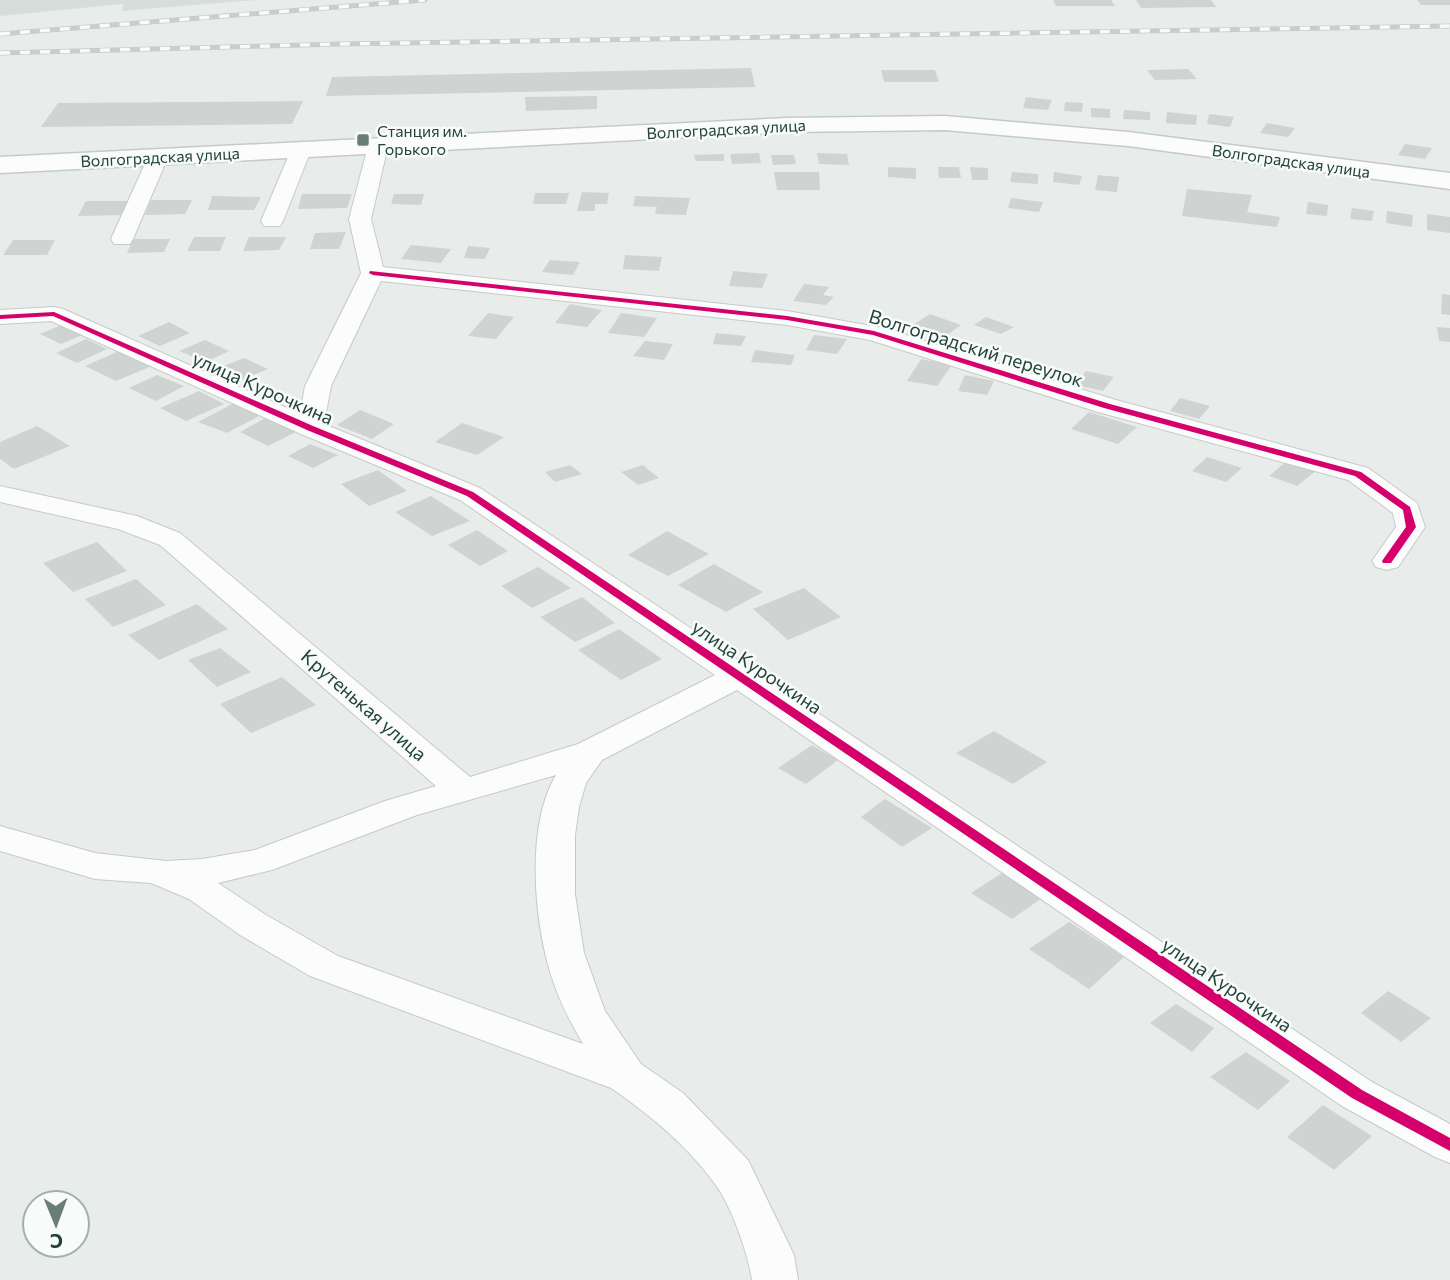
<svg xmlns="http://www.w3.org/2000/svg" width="1450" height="1280" font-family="Commissioner,sans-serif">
  <rect width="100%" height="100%" fill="#e8edeb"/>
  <path fill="#d6dedb" d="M0,0H257L122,11L123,4L0,16Z"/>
  <path fill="#cfd4d2" d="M1053,0H1111L1115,6H1056Z
    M1136,0H1211L1216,7L1141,8Z
    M1417,0H1450V5H1421Z
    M751,68L755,87L326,96L332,77Z
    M1188,69L1197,79L1155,80L1147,70Z
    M881,70H935L939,82H884Z
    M597,96V109L526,111L525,97Z
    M1026,97L1052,100L1048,110L1023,108Z
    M303,101L292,124L41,127L58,103Z
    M1065,102L1083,103L1082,112L1064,111Z
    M1091,108L1110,109V118L1091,117Z
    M1124,110L1150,112V120L1123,119Z
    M1167,112L1197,115L1196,125L1166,123Z
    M1209,114L1234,117L1230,127L1207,124Z
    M1267,123L1295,128L1288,137L1260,133Z
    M1405,144L1432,148L1425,159L1398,155Z
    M759,153L761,163L732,164L730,154Z
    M817,153L847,154L849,165L819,164Z
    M724,154V161H696L694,155Z
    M771,155H794L796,164L773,165Z
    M888,167L916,168V179L888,177Z
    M938,167H959L961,178H939Z
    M970,167L988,168V180H972Z
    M774,172H819L820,190H777Z
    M1012,172L1038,174V184L1010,182Z
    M1054,172L1082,176L1079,185L1053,182Z
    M1098,175L1119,177L1117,192L1095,190Z
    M1187,189L1252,195L1247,212L1280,217L1277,227L1182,216Z
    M582,192L609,193L607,204H595V211H577Z
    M535,193H569L566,204H533Z
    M302,194H352L347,208L298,209Z
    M394,194H424L421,205L391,204Z
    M212,196L261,197L254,210H208Z
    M635,196L690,198L686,215L655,214L657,207L633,206Z
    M1011,198L1043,202L1039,212L1008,208Z
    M151,200H192L185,214L145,215Z
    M86,201H132L125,215L78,216Z
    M1308,202L1328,205L1327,216L1306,214Z
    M1352,208L1374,211L1372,221L1350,219Z
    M1387,211L1413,215L1412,227L1386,223Z
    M1427,214L1450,217V233L1427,230Z
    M346,232L339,249H310L315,233Z
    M194,237H226L220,251H187Z
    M249,237H286L279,250L243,251Z
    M133,239H170L164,252L127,253Z
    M13,240H55L47,255H3Z
    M411,245L451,249L441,263L401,259Z
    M468,246L490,248L485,259L464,258Z
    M625,255L662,257L659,271L623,269Z
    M550,260L580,262L573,275L542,272Z
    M733,271L768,274L762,288L729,286Z
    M804,284L829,287L823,295L834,297L826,305L793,301Z
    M1442,294L1450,295V315L1441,314Z
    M570,304L602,310L587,327L555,323Z
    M488,313L514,317L496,339L468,336Z
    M621,313L657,318L644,337L608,333Z
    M930,314L961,325L946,336L911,326Z
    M986,317L1014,327L1001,334L974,325Z
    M169,322L190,333L160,346L138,336Z
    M64,324L85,334L61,344L40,334Z
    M1437,327L1450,328V342L1439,341Z
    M716,333L746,336L741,346L713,344Z
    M814,335L847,339L837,354L806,350Z
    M86,339L107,349L77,363L56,353Z
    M205,340L229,351L206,362L179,351Z
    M645,341L673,344L664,360L633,356Z
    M121,350L154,365L116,381L85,366Z
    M755,350L795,355L791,365L751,362Z
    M244,358L268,369L241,380L216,369Z
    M921,359L952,365L937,386L907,381Z
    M1086,371L1114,377L1103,391L1075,385Z
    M157,375L184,386L156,401L129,388Z
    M965,375L994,381L987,395L958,391Z
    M199,391L224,404L186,421L160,408Z
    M1180,398L1210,406L1199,419L1170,411Z
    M234,403L261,415L227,433L198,422Z
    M360,410L394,424L372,439L337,425Z
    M1089,412L1137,427L1118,444L1071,429Z
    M269,416L298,431L268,446L240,432Z
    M462,423L504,437L477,455L435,442Z
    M37,426L70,446L14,469L0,459V442Z
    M310,444L338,455L313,468L288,456Z
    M1207,457L1242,468L1226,482L1192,471Z
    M1288,460L1317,470L1297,486L1269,476Z
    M570,465L582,474L555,482L545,472Z
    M643,465L659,478L638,485L621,472Z
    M378,470L407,491L369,506L341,484Z
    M431,496L470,521L432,536L395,512Z
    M477,530L508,551L480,566L448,545Z
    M667,531L709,554L668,576L628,555Z
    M97,542L127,571L73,592L43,563Z
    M714,564L763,592L726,612L678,585Z
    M538,567L571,588L532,608L501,586Z
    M136,579L166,605L113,627L85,599Z
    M804,588L841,617L788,640L753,609Z
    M582,597L615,623L575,642L540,617Z
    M197,604L228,629L159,660L128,635Z
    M619,629L662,659L621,680L578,650Z
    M220,648L251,672L217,687L188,660Z
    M282,677L316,705L251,733L220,704Z
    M994,731L1047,762L1013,784L956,753Z
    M812,745L838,760L806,784L778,768Z
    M885,799L932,828L902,847L861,817Z
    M1002,873L1042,898L1012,919L971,893Z
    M1069,922L1124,957L1089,989L1029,949Z
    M1388,991L1431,1018L1401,1042L1361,1013Z
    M1176,1004L1214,1028L1192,1052L1150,1023Z
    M1246,1052L1290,1081L1258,1110L1210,1077Z
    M1323,1105L1372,1136L1334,1170L1287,1137Z"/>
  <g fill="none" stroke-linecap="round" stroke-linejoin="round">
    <g stroke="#c5cac8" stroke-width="2">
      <path id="street" d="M378,140L385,142L388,146L371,219L383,267L787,311L883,328L1116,400L1368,468L1417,503L1425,527L1398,567L1387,570L1376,567L1372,561L1396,527L1393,513L1348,480L1098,412L870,340L787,325L381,281L331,386L324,424L480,488L1372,1082L1450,1124V1163L1435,1157L1342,1106L737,690L602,760L586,783L579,807L575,835V894L584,953L605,1011L641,1064L683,1093L748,1160L794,1255L798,1280H752C748,1253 731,1205 715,1184C688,1146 649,1114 611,1088L310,976L240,935L189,899L151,883L95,879L0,851V826L95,853L166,861L202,859L255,850L385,801L436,786L160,545L118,529L0,502V486L137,516L180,533L470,777L578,744L715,675L460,500L301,434L51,321L0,324V310L54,307L63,309L300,414L305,386L361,273L349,219L368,146L371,142ZM556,775C525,827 534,925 553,981C560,1003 571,1023 583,1044L338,956L266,915L218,883L272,870L417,815Z
        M301,144L308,146L311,150L283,221L280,226H264L261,221L291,150L294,146Z
        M158,151L165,153L168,157L133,239L130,244H114L111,239L148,157L151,153Z"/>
    </g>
    <g stroke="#c3cbc8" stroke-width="3">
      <path id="secondary" d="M945,116L1128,132L1450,173V189L1128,146L945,130L787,132L0,173V157L787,118Z"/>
    </g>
    <use href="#street" fill="#fcfcfc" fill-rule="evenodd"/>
    <use href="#secondary" fill="#fcfcfc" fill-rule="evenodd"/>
    <g stroke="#c9cdcc" stroke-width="5">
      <path id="rail" d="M0,34L425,0
        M0,53L341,44L1450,26"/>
    </g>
    <use href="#rail" stroke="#f7fbf9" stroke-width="3.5" stroke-dasharray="10" stroke-linecap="butt"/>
    <g stroke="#f7fbf9" stroke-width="5">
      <path id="cycleway" d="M370,271L787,316L874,331L1110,404L1361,472L1410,507L1416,527L1391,563H1383L1382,561L1406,527L1403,510L1355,476L1104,408L873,335L787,320L373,275L369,273Z
        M54,312L313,426L473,492L1362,1090L1450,1138V1151L1352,1098L467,496L307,430L53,316L0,319V315Z"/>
    </g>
    <use href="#cycleway" fill="#d6006c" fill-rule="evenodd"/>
  </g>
  <rect fill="#697e78" stroke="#f7fbf9" stroke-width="2.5" x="356" y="133" width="14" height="14" rx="3.5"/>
  <g text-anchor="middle" stroke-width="5" stroke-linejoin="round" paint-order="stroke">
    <g font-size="16" fill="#24423a" stroke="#f7fbf9">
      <text transform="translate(726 129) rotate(-3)" y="6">Волгоградская улица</text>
      <text transform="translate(160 157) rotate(-3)" y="6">Волгоградская улица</text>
      <text transform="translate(1291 161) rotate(8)" y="6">Волгоградская улица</text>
    </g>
    <g font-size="16" fill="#24423a" stroke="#f7fbf9" text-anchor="start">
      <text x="377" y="137">Станция им.<tspan x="377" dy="18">Горького</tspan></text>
    </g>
    <g font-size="19" fill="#24423a" stroke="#f7fbf9">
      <text transform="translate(976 348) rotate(17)" y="7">Волгоградский переулок</text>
      <text transform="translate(263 388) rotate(24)" y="7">улица Курочкина</text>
      <text transform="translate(757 667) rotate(34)" y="7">улица Курочкина</text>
      <text transform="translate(364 705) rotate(41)" y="7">Крутенькая улица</text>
      <text transform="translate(1227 985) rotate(34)" y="7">улица Курочкина</text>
    </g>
  </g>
  <g transform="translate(56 1224) rotate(179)"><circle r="33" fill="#f7fbf9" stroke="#a3b1ad" stroke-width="2"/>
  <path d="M0-5L12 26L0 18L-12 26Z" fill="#697e78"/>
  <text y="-10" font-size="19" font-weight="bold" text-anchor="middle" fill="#24423a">С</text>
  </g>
</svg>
